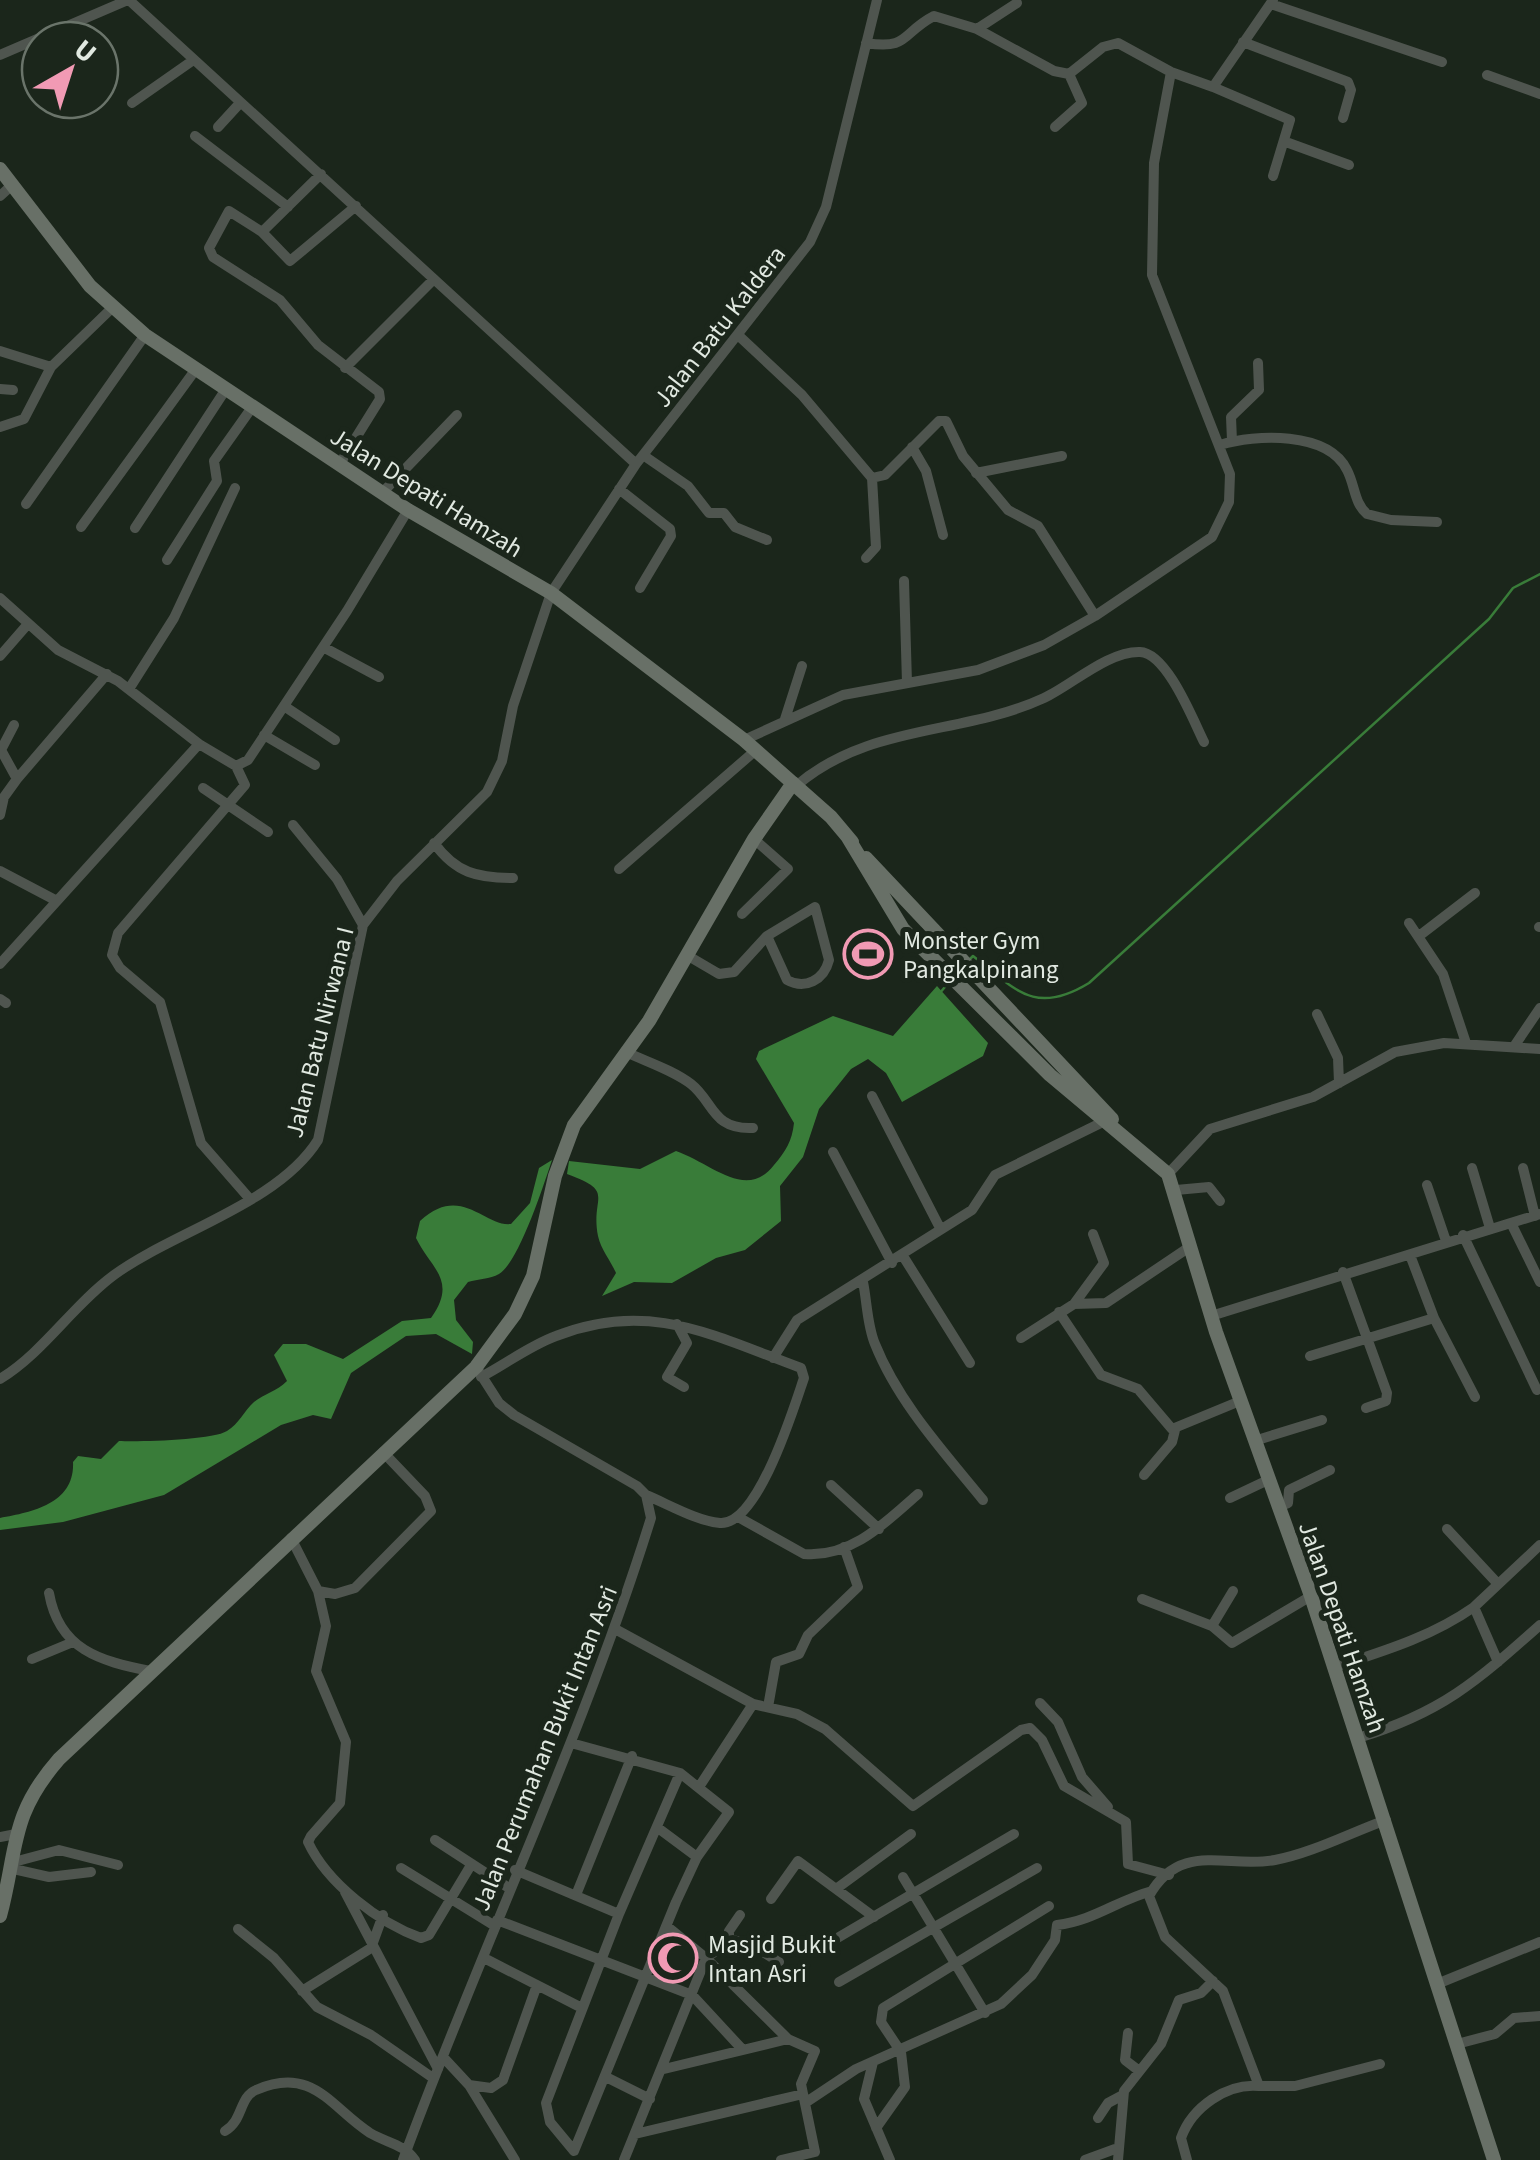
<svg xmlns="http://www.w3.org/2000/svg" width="1540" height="2160" font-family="'Source Sans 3',sans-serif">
  <rect width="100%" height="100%" fill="#1b261b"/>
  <path fill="#397c39" d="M937,986L988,1043L983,1056L902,1102L886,1073L868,1059L851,1069L819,1109L803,1157L780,1186L781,1221L745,1250L716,1258L672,1283L634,1282L602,1296L616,1273C611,1261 601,1250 598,1236C590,1196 617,1192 567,1174L569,1161L640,1169L676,1151C711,1163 746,1201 774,1165C786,1151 792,1141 794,1123L756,1059L759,1051L833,1016L893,1036Z
    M552,1160C544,1184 519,1262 499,1274C490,1279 478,1279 468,1282L454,1300L456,1320L473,1342L472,1354L436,1334L406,1336L351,1373L331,1419L313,1415L281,1425L164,1495L63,1522L0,1530V1518C34,1512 75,1503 73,1462L78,1456L101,1459L119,1441C140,1442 213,1440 227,1431C239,1424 244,1411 254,1402C264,1394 277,1391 287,1381L274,1355L283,1344H306L343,1359L402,1321L431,1318C458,1280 431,1269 416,1238L420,1221C461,1183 484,1227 511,1224L530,1203L539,1168Z"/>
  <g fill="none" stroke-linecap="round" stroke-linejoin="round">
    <path stroke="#397c39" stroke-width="2.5" d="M969,960L973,956C1016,990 1035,1016 1089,983L1489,619L1513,588L1540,574
      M939,994L950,981"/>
    <path stroke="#4f554f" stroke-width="10" d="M129,0L636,464
      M1271,4L1442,62
      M977,29L1017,3
      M1243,42L1348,82L1351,90L1343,118
      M866,43C910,50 901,33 934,16L977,29L1054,71L1069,74L1103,47L1118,43L1171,72L1213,87L1273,0
      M0,55L128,0
      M1487,75L1540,94
      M1213,87L1290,120L1273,176
      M132,103L192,61
      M218,127L240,103
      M1055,127L1082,103L1069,74
      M195,136L288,207
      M1286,142L1349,165
      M321,174L262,232L229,211L209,248L213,257L280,300L318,345L379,392L380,399L339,465
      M0,196L11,186
      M262,232L290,261L356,206
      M739,336L802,395L872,478L885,475L939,421H946L963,456L1008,510L1038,526L1095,616
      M0,351L51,367L112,308
      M345,368L434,279
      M0,389L13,390
      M0,427L24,419L51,367
      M1232,441L1231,417L1259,390L1258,363
      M1220,445C1255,434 1328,431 1347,470C1355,485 1354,503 1367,514L1391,520L1437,522
      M912,447L926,471L943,535
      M643,455L688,486L709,513H724L735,527L767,540
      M976,473L1062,456
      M619,489L670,529L671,536L640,588
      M382,493L457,415
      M26,504L145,335
      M81,527L196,369
      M135,528L226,389
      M866,558L876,547L872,478
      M167,560L217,481L214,461L253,406
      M904,581L907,683
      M0,598L58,650L118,681L199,744
      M323,647L379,677
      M0,656L27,625
      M129,689L174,618L235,488
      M284,706L335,740
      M785,719L802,666
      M14,725L1,750L17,779
      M264,735L315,765
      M744,740L843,695L978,670L1044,645L1095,616L1212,537L1229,502L1230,474L1152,275L1154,163L1171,72
      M236,766L245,785L118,933L112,955L120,968L160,1002L201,1143L249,1198
      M796,786C869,723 962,736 1044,698C1072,685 1108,651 1140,652C1167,653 1193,720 1204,742
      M203,788L268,832
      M0,815L4,797L17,779L107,674
      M293,825L337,879L363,925
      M434,843C456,873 477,878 513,878
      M619,869L756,750
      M0,871L57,901
      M742,914L788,869L754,839
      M1409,923L1443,974L1466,1043
      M1539,927H1540
      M1419,936L1475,893
      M690,957L719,974L734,972L767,936L815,907L829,960C824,980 805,990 787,980L767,936
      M0,964L199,744L236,766L248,760L347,611L408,510
      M0,999L6,1003
      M1317,1014L1338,1058L1339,1083
      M1515,1045L1540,1008
      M626,1052C647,1062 673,1070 691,1084C714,1102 712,1130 753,1128
      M872,1096L940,1228
      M833,1152L892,1263
      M1472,1168L1490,1228
      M1523,1168L1535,1216
      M1168,1174L1210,1129L1313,1097L1395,1052L1444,1043L1540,1049
      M1427,1185L1446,1241
      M1176,1190L1209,1187L1220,1201
      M1512,1225L1540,1282
      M1463,1235L1537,1390
      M1410,1255L1434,1318L1475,1397
      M903,1256L970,1363
      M1343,1272L1387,1393L1386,1401L1366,1408
      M863,1282C867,1301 867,1325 875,1344C898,1402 944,1452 983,1500
      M1074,1304L1104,1263L1093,1234
      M1059,1312L1101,1375L1138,1389L1172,1429L1240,1401
      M1211,1316L1540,1214
      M677,1324L687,1343L667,1377L684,1387
      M1021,1338L1074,1304L1106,1303L1191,1246
      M1310,1356L1434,1318
      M773,1358L797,1320L972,1210L995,1175L1111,1118
      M481,1377C506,1364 529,1346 556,1336C649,1299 714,1336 801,1368L804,1378C794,1407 758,1526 720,1523C697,1521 668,1504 646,1495
      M0,1379C44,1352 72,1306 114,1275C174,1231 278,1204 318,1140L363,925L397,881L487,792L502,761L513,706L551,593L636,464L810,242L826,207L877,0
      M1254,1441L1322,1420
      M1144,1475L1172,1442L1175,1430
      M831,1485L879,1529
      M1230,1498L1268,1480
      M1278,1507L1288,1503L1289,1490L1330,1470
      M738,1517L804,1554C851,1558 885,1523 918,1494
      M1447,1529L1498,1584
      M291,1538L318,1591L326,1626L316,1671L346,1742L340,1803L311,1836L308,1842C327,1883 379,1923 421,1938L429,1935L471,1865
      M318,1591L335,1594L355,1588L431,1511L425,1496L383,1452
      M1233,1591L1212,1626L1232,1643L1311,1596
      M49,1593C59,1650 100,1661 150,1671
      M1142,1599L1212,1626
      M1474,1607L1540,1545
      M615,1629L753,1704L797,1714L825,1729L913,1806L1021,1730L1030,1728L1042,1740L1064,1786L1126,1822L1128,1864L1169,1875
      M32,1659L73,1642
      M1335,1667C1384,1651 1431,1637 1474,1607L1498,1662
      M1040,1703L1058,1722L1082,1777L1108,1807
      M768,1707L776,1662L799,1654L808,1635L858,1587L844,1547
      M1358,1738C1441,1713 1476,1682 1540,1625
      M571,1743L680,1773L729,1812L697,1857L676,1902L574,2151L550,2122L546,2103L619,1914L680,1773
      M699,1787L753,1704
      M658,1828L697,1857
      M0,1837L16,1834
      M435,1840L509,1888
      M10,1863L59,1850L118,1865
      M9,1868L49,1877L91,1872
      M401,1868L495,1926
      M515,1870L619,1914
      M903,1877L985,2013
      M836,1889L911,1834
      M345,1892L438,2069
      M576,1895L632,1756
      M771,1899L798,1861L874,1917
      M497,1920L692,1995L742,2049
      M238,1929L274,1958L317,2007L371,2035L433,2078
      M729,1941V1931L740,1915
      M817,1950L1014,1834
      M484,1958L582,2008
      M839,1982L1037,1868
      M1437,1984L1540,1942
      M302,1991L371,1948L383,1915
      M1128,2033L1125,2060L1138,2070
      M1457,2044L1495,2034L1514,2018L1540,2016
      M443,2057L469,2085L515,2160
      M873,2062L864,2099L890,2160
      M664,2069L788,2039L706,1958L732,1940L750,1944L779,1962
      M606,2077L650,2099
      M469,2085L491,2088L503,2080L537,1985
      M1259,2086H1295L1380,2064
      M805,2103L856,2069L1001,2004L1032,1975L1055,1940L1057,1925C1093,1921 1118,1900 1152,1891
      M1098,2118L1108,2103L1123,2095
      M876,2128L905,2087L901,2052L881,2022L883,2008L1049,1906
      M225,2131C243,2121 239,2097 256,2090C313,2065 331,2108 370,2133C387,2143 404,2144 415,2160
      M635,2134L803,2094
      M403,2160C482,1944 583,1737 651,1518L646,1495L637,1486L514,1415L499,1403L476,1367
      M624,2160L706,1958L668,1927
      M781,2160L815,2152L801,2084L815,2051L788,2039
      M1085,2160L1115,2149
      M1118,2160L1124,2091L1161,2044L1179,2000L1201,1993L1213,1981
      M1187,2160L1181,2138C1192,2107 1227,2083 1259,2086L1223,1991L1165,1937L1149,1896C1180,1840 1228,1869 1275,1860C1312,1853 1350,1833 1386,1820"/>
    <path stroke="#687067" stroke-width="14" d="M0,169L90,286L145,335L408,510L551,593L744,740L831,817L852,842
      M847,836L903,929L1050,1075L1168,1174L1216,1332L1311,1596L1494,2160
      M866,858L1112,1119
      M0,1916C18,1849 9,1816 59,1759L476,1367L515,1314L533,1276L555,1176L574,1125L649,1021L754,839L793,783"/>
  </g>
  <defs>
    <g id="stadium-ring" transform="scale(2.5)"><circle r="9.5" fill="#1b261b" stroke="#f19ab4" stroke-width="1.5"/><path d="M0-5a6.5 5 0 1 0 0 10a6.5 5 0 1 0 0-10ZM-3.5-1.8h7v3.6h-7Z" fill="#f19ab4"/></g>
    <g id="mosque-ring" transform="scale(2.5)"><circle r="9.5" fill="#1b261b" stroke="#f19ab4" stroke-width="1.5"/><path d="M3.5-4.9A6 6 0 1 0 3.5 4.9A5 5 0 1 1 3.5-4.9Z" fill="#f19ab4"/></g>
  </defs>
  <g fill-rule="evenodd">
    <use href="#stadium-ring" x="868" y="954"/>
    <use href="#mosque-ring" x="673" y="1958"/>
  </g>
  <g text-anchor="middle" stroke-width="10" stroke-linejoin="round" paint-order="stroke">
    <g font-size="25" fill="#e1e9e1" stroke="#1b261b">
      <text transform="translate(719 326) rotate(-52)" y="9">Jalan Batu Kaldera</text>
      <text transform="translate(427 492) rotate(32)" y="9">Jalan Depati Hamzah</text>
      <text transform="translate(319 1032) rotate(-76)" y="9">Jalan Batu Nirwana I</text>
      <text transform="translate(1343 1627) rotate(71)" y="9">Jalan Depati Hamzah</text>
      <text transform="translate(544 1748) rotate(-68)" y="9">Jalan Perumahan Bukit Intan Asri</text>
    </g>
    <g font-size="25" fill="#e1e9e1" stroke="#1b261b" text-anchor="start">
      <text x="903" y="949">Monster Gym<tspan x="903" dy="29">Pangkalpinang</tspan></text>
      <text x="708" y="1953">Masjid Bukit<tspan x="708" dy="29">Intan Asri</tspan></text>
    </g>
  </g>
  <g transform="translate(70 70) rotate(39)"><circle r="48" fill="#1b261b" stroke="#6a746a" stroke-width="2.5"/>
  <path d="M0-8L18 38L0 25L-18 38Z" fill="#f19ab4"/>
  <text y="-15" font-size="28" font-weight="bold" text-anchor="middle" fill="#e1e9e1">U</text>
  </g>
</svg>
